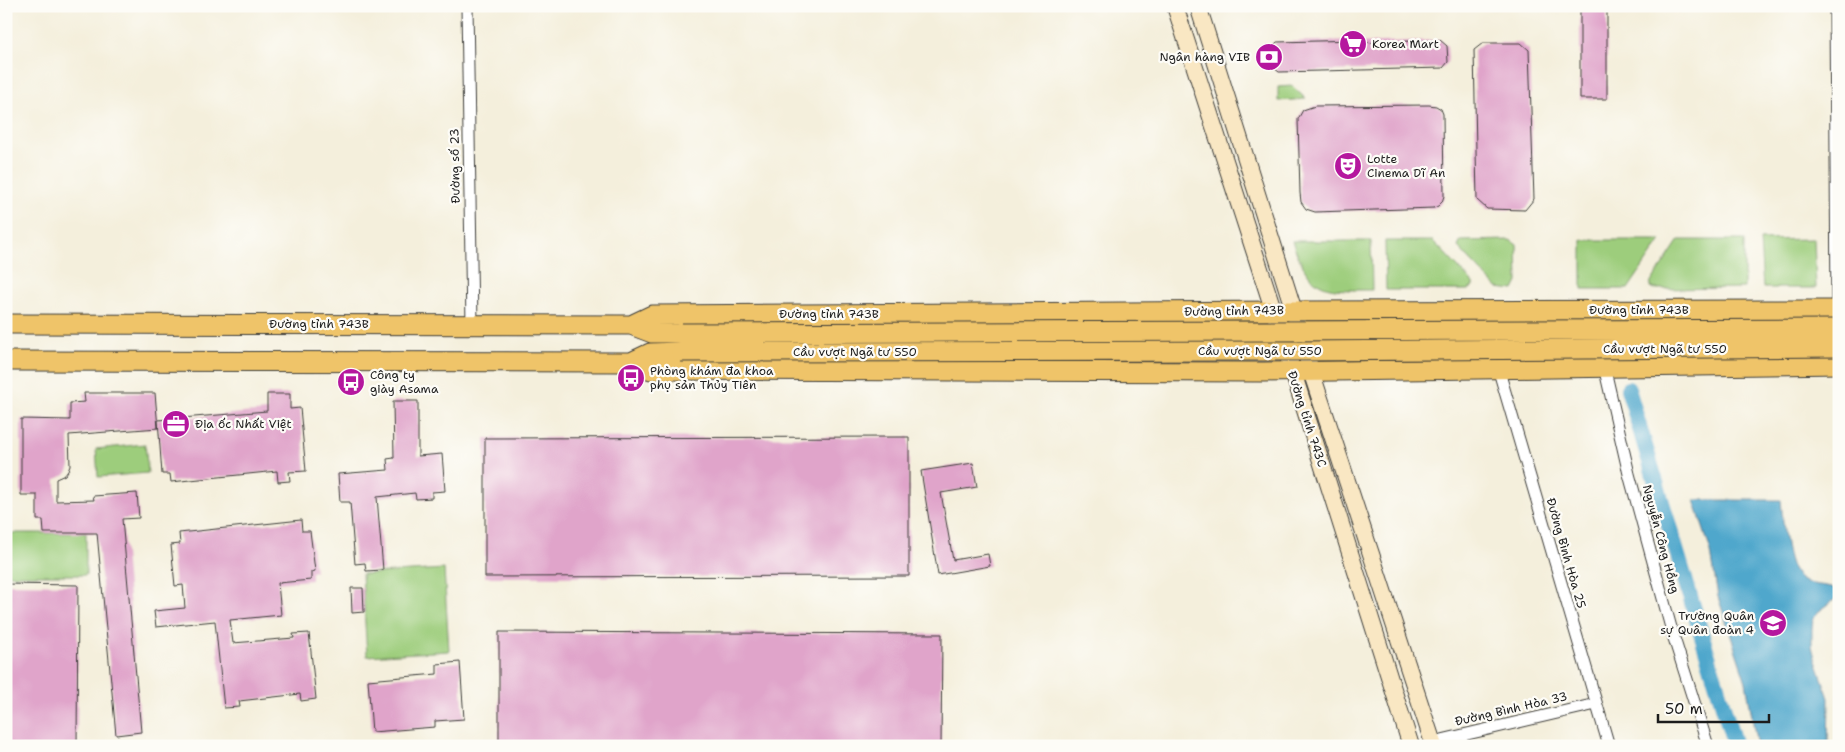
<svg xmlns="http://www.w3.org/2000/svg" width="1845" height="752" font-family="'Shantell Sans',sans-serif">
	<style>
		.green { fill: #9dcd7c; stroke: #5c744c }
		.water { fill: #4fa7cc; stroke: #366274 }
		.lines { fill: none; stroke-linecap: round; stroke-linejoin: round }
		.canal { stroke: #4fa7cc; stroke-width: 16 }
		.building { fill: #e0a4ca }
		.street-casing { stroke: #3c3c39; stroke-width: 13 }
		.secondary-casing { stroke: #3c3c39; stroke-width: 18 }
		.primary-casing { stroke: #3c3c39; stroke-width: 21 }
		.street { stroke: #fff; stroke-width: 11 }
		.secondary { stroke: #f9e7c3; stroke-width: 16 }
		.primary { stroke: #efc469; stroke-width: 19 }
		.primary-bridge-casing { stroke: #3c3c39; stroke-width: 21; stroke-linecap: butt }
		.primary-bridge { stroke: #efc469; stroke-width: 19 }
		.labels { text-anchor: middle; stroke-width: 4.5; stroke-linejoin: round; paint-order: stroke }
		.poi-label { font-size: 12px; fill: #1c1c1c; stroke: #fdfcf7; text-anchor: start }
		.street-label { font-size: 12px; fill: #1c1c1c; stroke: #fdfcf7 }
	</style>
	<rect width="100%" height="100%" fill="#fdfcf7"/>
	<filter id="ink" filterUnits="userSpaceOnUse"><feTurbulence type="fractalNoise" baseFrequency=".02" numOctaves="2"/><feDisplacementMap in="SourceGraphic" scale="10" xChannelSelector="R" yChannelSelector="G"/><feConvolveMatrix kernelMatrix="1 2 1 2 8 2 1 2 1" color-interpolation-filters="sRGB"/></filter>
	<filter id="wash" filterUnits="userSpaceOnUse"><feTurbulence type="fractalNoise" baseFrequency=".0096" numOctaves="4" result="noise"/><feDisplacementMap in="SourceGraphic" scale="20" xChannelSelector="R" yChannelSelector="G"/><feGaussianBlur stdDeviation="1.12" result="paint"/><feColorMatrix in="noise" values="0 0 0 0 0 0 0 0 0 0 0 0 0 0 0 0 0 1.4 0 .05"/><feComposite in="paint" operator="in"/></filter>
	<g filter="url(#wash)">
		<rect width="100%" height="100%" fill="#f4efdc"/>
		<path class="green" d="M1292,86L1306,99L1278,101V87Z
			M1814,239L1816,288H1763L1760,240Z
			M1510,240L1517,245L1518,282L1514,290L1497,288L1458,247L1460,241Z
			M1582,240H1661L1628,289H1582Z
			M1679,240H1744V288L1654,289L1650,287V284Z
			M1292,241H1371L1372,290C1322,290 1311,292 1292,241Z
			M1385,241H1433L1473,283V287L1468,290H1386Z
			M145,444L148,473L98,477L96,449Z
			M6,533H86V575H6Z
			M444,569L449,651L367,656L362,574Z"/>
		<path class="water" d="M1694,500H1781C1783,519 1785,567 1800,579C1809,586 1824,584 1834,588L1837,592L1836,599L1818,612L1813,619L1812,629V646L1815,658L1829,698L1828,746H1757L1746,682L1718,597L1711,552Z"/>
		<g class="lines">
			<path class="canal" d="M1628,389L1735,746"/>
		</g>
		<g id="blocks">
			<path class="building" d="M1580,8H1607V99H1580Z
				M1358,40V43L1440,40L1447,46L1448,62L1443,68L1279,72L1269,64L1270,49L1277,42Z
				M1483,43H1521L1529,50L1534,199L1525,210L1487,209L1477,200L1474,50Z
				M1429,105L1436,106L1441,109L1443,114L1444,196L1442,202L1438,206L1434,208L1315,212L1306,209L1301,202L1300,193L1298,119L1303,110L1315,106Z
				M84,393H155L158,428L69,435L70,466L68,471L65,475L56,479V501L94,500L93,496L137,493L139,518L122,519L141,732L116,735L97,533H44L43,520H37V495H21V419L70,420V403L85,402Z
				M267,394H290V409L300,408L306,471L289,472L290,481L278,482L277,471L171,482L170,474H162L158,420L267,411Z
				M393,401H418V456L442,454L445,491L432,492V498L416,499L415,493L377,497L383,570L366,571L365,563L355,564L350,502H340L338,474L388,470L387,459L394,458Z
				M909,437V576L485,577V438Z
				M973,463L977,487L941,493L953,560L988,554L990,566L938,575L921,471Z
				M301,520L302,531H310L315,571L311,572V580L278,583L281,615L230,620L233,643L294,638L293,634L309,633L316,699L301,701L300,694L239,701L240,707L224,708L215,621L156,627L154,611L185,608L183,585L175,586L171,545L180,544L179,533Z
				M6,584L78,585L77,746H6Z
				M351,588H363L364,612L352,613Z
				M499,632L942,634L941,746H499Z
				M460,662L464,719L435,721V727L372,732L368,680L437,674V664Z"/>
		</g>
	</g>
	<g filter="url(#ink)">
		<use href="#blocks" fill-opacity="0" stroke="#3c3c39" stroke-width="1"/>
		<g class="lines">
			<g class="street-casing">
				<path id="street" d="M467,6L472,325
					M1835,6L1837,310
					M1604,366L1629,474L1673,635L1708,746
					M1498,368L1609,746
					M1433,742L1596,704"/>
			</g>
			<g class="secondary-casing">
				<path id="secondary" d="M1175,6L1274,312L1411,746
					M1198,6L1294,311L1311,371L1434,746"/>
			</g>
			<g class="primary-casing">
				<path id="primary" d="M6,324L631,325L652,333H682
					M631,325L652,315L1294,311L1839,310
					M6,361L631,362L651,370L1263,372L1839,364
					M631,362L650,353L681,352"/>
			</g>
			<use href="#street" class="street"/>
			<use href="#secondary" class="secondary"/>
			<use href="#primary" class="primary"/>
			<g class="primary-bridge-casing">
				<path id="primary-bridge" d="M682,333L1839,329
					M681,352L1301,351L1839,347"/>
			</g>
			<use href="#primary-bridge" class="primary-bridge"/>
		</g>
	</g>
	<defs>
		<g id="supermarket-disc" transform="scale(1.4375)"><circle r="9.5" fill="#b5179e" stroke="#fdfcf7"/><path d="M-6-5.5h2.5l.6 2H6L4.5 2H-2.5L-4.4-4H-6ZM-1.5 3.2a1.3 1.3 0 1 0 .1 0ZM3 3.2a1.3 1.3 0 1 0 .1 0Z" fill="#fff"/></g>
		<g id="bank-disc" transform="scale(1.4375)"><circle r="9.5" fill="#b5179e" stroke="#fdfcf7"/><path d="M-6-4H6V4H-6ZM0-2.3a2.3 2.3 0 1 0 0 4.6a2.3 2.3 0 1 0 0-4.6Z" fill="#fff"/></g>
		<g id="theatre-disc" transform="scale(1.4375)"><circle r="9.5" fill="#b5179e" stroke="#fdfcf7"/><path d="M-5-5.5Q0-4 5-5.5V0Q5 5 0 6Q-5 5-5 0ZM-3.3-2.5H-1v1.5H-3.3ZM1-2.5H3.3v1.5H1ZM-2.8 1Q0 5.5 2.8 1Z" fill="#fff"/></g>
		<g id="bus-disc" transform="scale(1.4375)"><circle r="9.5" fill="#b5179e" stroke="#fdfcf7"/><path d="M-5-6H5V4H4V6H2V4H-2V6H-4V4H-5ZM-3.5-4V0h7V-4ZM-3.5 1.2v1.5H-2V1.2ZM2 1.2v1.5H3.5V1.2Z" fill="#fff"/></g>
		<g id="office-disc" transform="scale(1.4375)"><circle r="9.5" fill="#b5179e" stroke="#fdfcf7"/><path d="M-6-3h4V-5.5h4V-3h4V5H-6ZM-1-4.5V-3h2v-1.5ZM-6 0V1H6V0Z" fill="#fff"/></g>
		<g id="school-disc" transform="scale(1.4375)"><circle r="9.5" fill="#b5179e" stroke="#fdfcf7"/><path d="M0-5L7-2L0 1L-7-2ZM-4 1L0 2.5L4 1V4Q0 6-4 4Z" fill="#fff"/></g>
	</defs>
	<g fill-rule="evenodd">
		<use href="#supermarket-disc" x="1353" y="44"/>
		<use href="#bank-disc" x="1269" y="57"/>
		<use href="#theatre-disc" x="1348" y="166"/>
		<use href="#bus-disc" x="631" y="378"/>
		<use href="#bus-disc" x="351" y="382"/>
		<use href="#office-disc" x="176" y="424"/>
		<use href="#school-disc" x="1773" y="623"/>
	</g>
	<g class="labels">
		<g class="poi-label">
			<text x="1372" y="48">Korea Mart</text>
			<text x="1250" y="61" text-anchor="end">Ngân hàng VIB</text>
			<text x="1367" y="163">Lotte<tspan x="1367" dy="14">Cinema Dĩ An</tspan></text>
			<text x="650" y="375">Phòng khám đa khoa<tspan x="650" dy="14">phụ sản Thủy Tiên</tspan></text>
			<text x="370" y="379">Công ty<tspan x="370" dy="14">giày Asama</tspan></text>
			<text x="195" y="428">Địa ốc Nhất Việt</text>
			<text x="1754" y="620" text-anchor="end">Trường Quân<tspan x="1754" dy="14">sự Quân đoàn 4</tspan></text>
		</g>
		<g class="street-label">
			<text transform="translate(455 166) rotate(-91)" y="4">Đường số 23</text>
			<text x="1639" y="314">Đường tỉnh 743B</text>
			<text transform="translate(1234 311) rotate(-1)" y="4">Đường tỉnh 743B</text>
			<text x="829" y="318">Đường tỉnh 743B</text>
			<text x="319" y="328">Đường tỉnh 743B</text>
			<text x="1665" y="353">Cầu vượt Ngã tư 550</text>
			<text x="1260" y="355">Cầu vượt Ngã tư 550</text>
			<text x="855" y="356">Cầu vượt Ngã tư 550</text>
			<text transform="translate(1307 419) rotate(72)" y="4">Đường tỉnh 743C</text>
			<text transform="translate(1661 539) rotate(75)" y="4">Nguyễn Công Hồng</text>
			<text transform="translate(1566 553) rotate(74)" y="4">Đường Bình Hòa 25</text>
			<text transform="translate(1511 709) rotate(-13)" y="4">Đường Bình Hòa 33</text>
		</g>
	</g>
	<rect width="1845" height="752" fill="none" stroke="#fdfcf7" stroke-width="25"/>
	<path d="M1658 714v8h111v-8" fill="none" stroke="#1c1c1c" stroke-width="2.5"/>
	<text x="1665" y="714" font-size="15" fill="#1c1c1c" stroke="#fdfcf7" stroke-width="4" paint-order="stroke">50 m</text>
</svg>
